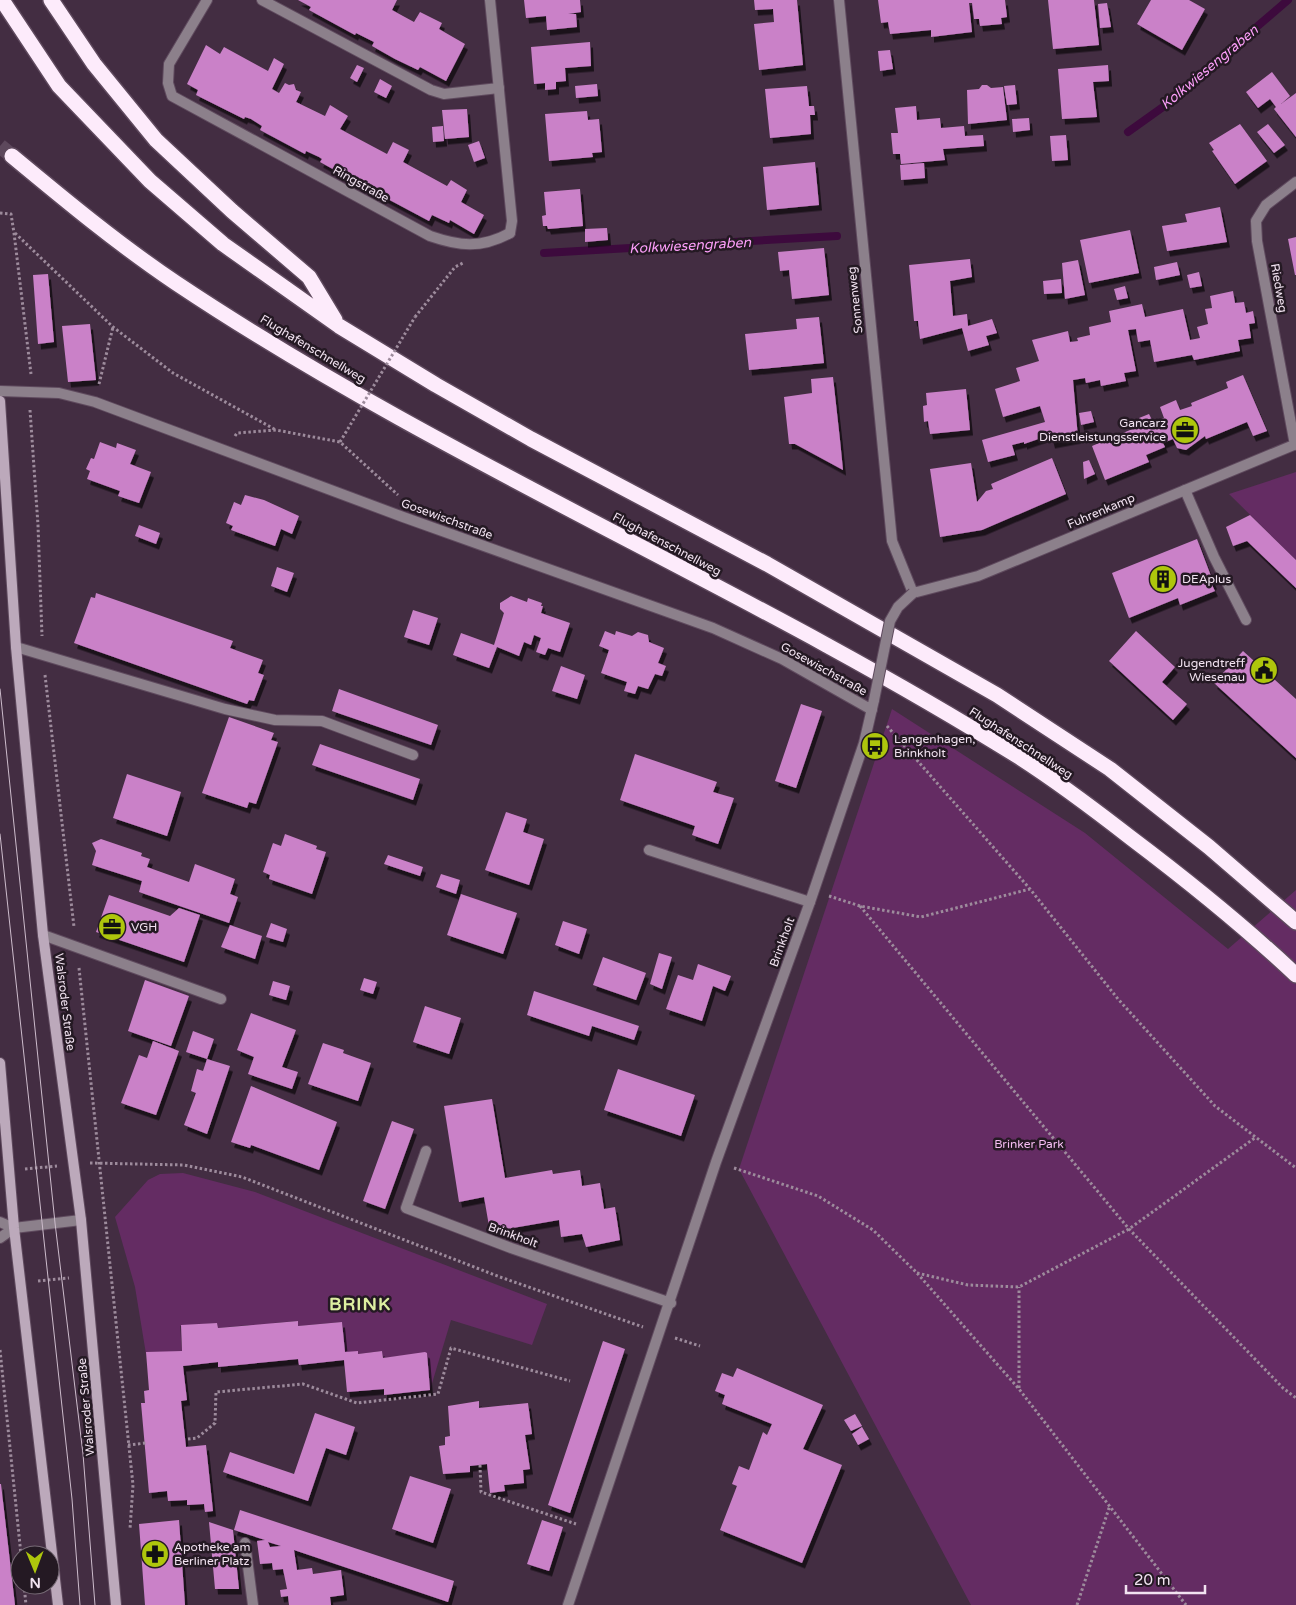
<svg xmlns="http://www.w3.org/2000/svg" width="1296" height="1605" font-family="'Varela Round',sans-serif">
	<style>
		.green { fill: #642c63 }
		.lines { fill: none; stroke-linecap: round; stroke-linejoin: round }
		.stream { stroke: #3d0a3d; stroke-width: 8 }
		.building { fill: #ca81c8; fill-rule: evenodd; filter: url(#shadow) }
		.highway-tunnel { stroke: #5d485c; stroke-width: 15; stroke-dasharray: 15 8; stroke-linecap: butt }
		.lane-casing { stroke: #5f4a5e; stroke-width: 12 }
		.street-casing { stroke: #5f4a5e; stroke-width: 12 }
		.secondary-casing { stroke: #5f4a5e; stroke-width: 12 }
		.highway-casing { stroke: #5f4a5e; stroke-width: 18 }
		.path { stroke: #9d8b9c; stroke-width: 3; stroke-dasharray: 2.5 2.5; stroke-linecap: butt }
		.lane { stroke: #8c808b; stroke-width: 10 }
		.street { stroke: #8c808b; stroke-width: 10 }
		.secondary { stroke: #bca9bb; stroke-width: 10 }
		.highway { stroke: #fdebfb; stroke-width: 15 }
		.tram { stroke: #cdbccc; stroke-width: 1 }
		.street-bridge-casing { stroke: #5f4a5e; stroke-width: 12; stroke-linecap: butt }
		.path-bridge { stroke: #9d8b9c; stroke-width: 3; stroke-dasharray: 2.5 2.5; stroke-linecap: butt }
		.street-bridge { stroke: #8c808b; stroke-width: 10 }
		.labels { text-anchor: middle; stroke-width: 5; stroke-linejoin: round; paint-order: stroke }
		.street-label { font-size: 12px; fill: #f2e3f1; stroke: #241923 }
		.poi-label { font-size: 12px; fill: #f2e3f1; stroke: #241923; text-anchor: start }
		.park-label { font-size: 12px; fill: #f5bdf2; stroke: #241923 }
		.water-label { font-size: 14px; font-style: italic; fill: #fc9ef9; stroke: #241923 }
		.district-label { font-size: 18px; font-weight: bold; letter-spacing: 1px; fill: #ddeea1; stroke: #241923 }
	</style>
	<defs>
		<filter id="shadow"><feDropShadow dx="3" dy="5.5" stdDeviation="0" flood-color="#0009"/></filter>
	</defs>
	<rect width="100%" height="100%" fill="#432d42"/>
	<path class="green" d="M1296,472V560L1229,494Z
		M892,709L1085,833L1228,949L1296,890V1605H971L739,1169Z
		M183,1173L255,1192L547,1304L532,1345L451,1320L430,1390L427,1353L383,1358L382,1351L358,1354L346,1360L342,1322L298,1326L297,1321L274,1323L263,1329L260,1324V1329L248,1325L218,1328L217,1323L180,1326L182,1351L146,1354L135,1287L115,1217L148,1180L160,1174Z"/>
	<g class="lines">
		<path class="stream" d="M1128,132L1163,107L1288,0
			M544,253L837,236"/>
	</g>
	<path class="building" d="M298,0H397L392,10L414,22L420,12L442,23L439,29L465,44L446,81L420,67L418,70L395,59L372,46L374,42L356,33L355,35L309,10L311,7Z
		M524,0H580L581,12L568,14H576L577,27L547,30L546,16L526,18Z
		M754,0H797L803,65L759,70L754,24L774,22L773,9L755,10Z
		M878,0H1005L1007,17L1001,18L1002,24L980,26L979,19H974L972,3H969L972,32L931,37V30L890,34L888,22L881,23Z
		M1048,0H1094L1099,45L1053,49Z
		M1151,0H1189L1205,9L1182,50L1137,24Z
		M1107,3L1111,27L1100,28L1098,4Z
		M590,42L591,66L565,68L566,81L556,82V89L545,90V83L534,84L531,47Z
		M206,45L220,54L224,47L268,71L274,58L284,64L272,89L279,93L285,83L289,85L294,84L296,90L301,92L296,102L325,116L330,105L348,116L340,129L387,154L393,142L409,150L403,162L447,186L451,180L467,190L461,202L484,215L474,234L450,220L449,223L432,215L429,221L384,197L386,193L373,186L369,184L367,188L320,162L322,159L319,157L306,151L305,154L260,130L262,126L251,119L245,117L244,119L196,95L198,90L187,84Z
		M890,50L893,69L880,71L878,51Z
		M357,65L364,68L357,82L350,78Z
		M1108,65L1109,81L1093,82L1097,117L1062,119L1058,69Z
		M1272,72L1290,96L1281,104L1296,93V137L1274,109L1276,107L1270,99L1258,108L1246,92Z
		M380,79L392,86L386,98L374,92Z
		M597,84L598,96L576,98L575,86Z
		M982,85H987L991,88L1003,87L1007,120L968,124L967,90L979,89Z
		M1015,85L1017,104L1007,105L1004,86Z
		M807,86L809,106H814L815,115H810L811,134L770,138L765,89Z
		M916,106L917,120L940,118L941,128L964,126L965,136L983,135L984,146L943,149L945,160L901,164L900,154H893L891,133H898L895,108Z
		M467,109L469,137L445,139L442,110Z
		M587,111L588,120L599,119L602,152L592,153L593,157L549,161L545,114Z
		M1029,118L1030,130L1013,132L1012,119Z
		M1240,124L1267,161L1235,184L1212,151L1214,150L1209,143Z
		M1268,124L1285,145L1274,153L1257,132Z
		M443,126L444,141L433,142L432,127Z
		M1066,135L1068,160L1052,161L1050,136Z
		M479,141L485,158L474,162L468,145Z
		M815,162L819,205L767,210L763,167Z
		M924,163L925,178L901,180L900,165Z
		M580,189L583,226L548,229L547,226H543L542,216L546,215L544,192Z
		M1220,207L1227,242L1167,251L1162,226L1187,222L1185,214Z
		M607,228L608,240L585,242V229Z
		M1130,230L1139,273L1089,283L1080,240Z
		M1296,237V275H1295L1288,239Z
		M824,248L829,295L792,299L789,270L780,271L778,252Z
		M970,259L972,277L950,281L953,316L967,314L968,326L992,319L997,333L986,336L989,345L968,351L962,328L920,339L918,321H914L909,265Z
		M1078,260L1085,295L1065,299L1062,263Z
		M1177,262L1180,275L1156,280L1154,267Z
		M1199,272L1202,286L1190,288L1187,275Z
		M48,274L54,342L38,344L33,275Z
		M1061,279L1062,293L1044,294L1043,281Z
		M1125,286L1128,298L1117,300L1114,289Z
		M1233,291L1235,303L1244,302L1246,313L1253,311L1255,323L1249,324L1251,338L1238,340L1240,351L1194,360L1192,355L1154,362L1150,340L1138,342L1136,329L1128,330L1136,371L1124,373L1126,381L1101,386L1100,380L1086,383L1085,378L1073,380L1078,438L1052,443L1050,435L1024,444V442L1012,445L1015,455L988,462L982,440L1045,422L1040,406L1003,417L995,389L1020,381L1016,368L1039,361L1032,340L1068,331L1070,342L1078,341L1077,338L1090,335L1089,327L1111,322L1109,311L1142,304L1145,317L1183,309L1190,340L1200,338L1197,327L1208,324L1205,309L1212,308L1210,296Z
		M819,317L824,363L749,370L745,334L797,329L796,319Z
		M90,324L96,380L68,382L62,326Z
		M1243,375L1267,431L1253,436L1247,422L1206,439L1205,436L1186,450L1177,448L1173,439L1163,443L1165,447L1146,455L1149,462L1105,480L1092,446L1142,425L1139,418L1149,414L1153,422L1164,418L1160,407L1176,400L1180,410L1192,406L1191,403L1228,388L1226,382Z
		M833,377L840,440L843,470L795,444H789L784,397L812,393L811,379Z
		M966,389L970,430L930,434L928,421L924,422L923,406L927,405L926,393Z
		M1091,411L1094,422L1081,425L1079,413Z
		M100,442L116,448L117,443L136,450L130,464L151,472L139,503L118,496L120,491L87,479L90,471L86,469L91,458L94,459Z
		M1052,458L1066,494L982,530L940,537L930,469L971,463L977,502L986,491L993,489L991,484Z
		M1089,460L1095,474L1084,479L1083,462Z
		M245,495L264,500L299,516L292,534L281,529L275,546L231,530L233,526L226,523L234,502L241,505Z
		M1250,515L1296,560V588L1247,541L1233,546L1226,527Z
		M139,525L160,533L156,544L135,536Z
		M1197,539L1214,584L1212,585L1215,591L1180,605L1178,598L1129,618L1112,573Z
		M277,567L294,573L287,592L271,586Z
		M96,593L233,641L230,648L263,660L258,673L264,675L254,701L249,700L247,704L74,643L91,597L95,598Z
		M511,596L527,602L528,598L542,603L541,606H543L541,613L570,623L560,652L548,648L545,655L536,652L541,638L534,635L531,645L524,642L519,656L497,647L489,668L453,655L461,633L494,645L504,613L500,609V603Z
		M413,610L438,618L429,645L404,637Z
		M605,631L615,635L616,631L632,636L638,632L648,635L649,642L664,648L658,663L666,666L662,676L655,674L648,689L638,686L635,694L624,691L627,682L601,673L609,650L599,646Z
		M1136,631L1175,667L1162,682L1187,704L1173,720L1109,661Z
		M1243,651L1296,699V758L1214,683Z
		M561,666L585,675L577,699L552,691Z
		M339,689L438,725L431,745L332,711Z
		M801,704L822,711L796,788L775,781Z
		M229,717L274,733L271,740L278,742L256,804L249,802L247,808L202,793Z
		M320,744L420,779L413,800L312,765Z
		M635,754L717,782L713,792L734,798L718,844L692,835L695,826L620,800Z
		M127,774L181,792L167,836L113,818Z
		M506,812L527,819L523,832L544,839L529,885L485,870Z
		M285,834L317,846L316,849L326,852L312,894L269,879L270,875L263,872L273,843L281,846Z
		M101,839L142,853L141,856L150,859L147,867L189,882L195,864L235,879L230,894L238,897L229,923L139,892L142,881L92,865L96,851L92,843Z
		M388,855L423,867L420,876L384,864Z
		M441,874L460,880L456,894L436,887Z
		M461,894L517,913L503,954L447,935Z
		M109,895L170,916L179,908L200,915L184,962L96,932Z
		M563,921L587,929L579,954L555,945Z
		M271,923L287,929L283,942L266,937Z
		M230,925L262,936L255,959L221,947Z
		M659,953L672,957L662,989L650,984Z
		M603,957L646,973L636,1000L593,985Z
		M698,964L731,976L725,991L713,986L702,1021L666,1009L678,975L693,980Z
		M364,978L377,982L373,994L360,990Z
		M145,980L189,996L171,1046L128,1031Z
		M273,981L290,986L286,1000L269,995Z
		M534,991L639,1026L634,1040L592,1026L589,1036L527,1015Z
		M425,1006L461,1018L449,1054L413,1042Z
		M251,1013L296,1030L282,1067L298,1072L292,1089L248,1074L254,1057L237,1050Z
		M193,1031L214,1039L207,1059L230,1066L207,1134L184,1125L196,1093L191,1091L197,1069L203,1071L207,1059L186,1052Z
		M153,1041L179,1051L156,1115L121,1103L139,1055L147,1058Z
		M323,1043L344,1050L343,1053L371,1063L358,1101L308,1084Z
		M618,1069L695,1095L681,1136L604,1110Z
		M251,1086L337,1122L319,1170L251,1145L250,1148L231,1142Z
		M492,1099L505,1178L552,1170L553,1174L580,1170L582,1186L600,1183L604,1209L615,1207L620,1240L586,1247L582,1234L561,1237L559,1220L490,1232L484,1197L459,1202L444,1106Z
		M392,1121L414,1129L385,1209L363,1201Z
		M298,1321V1326L342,1322L345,1352L358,1351V1354L382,1351L383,1358L425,1352L427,1353L430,1390L384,1395V1389L347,1392L344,1360L299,1365L298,1359L218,1367V1362L183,1366L187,1400L181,1401L186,1447L206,1445L213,1511L205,1512L204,1504L187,1505V1500L168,1501L167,1491L149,1493L141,1403H145L144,1391L149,1390L146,1352L182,1351L181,1325L217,1323L218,1328Z
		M603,1341L625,1349L570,1513L548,1505Z
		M737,1368L823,1405L803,1449L842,1465L802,1563L720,1530L737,1486L732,1484L739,1466L749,1470L763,1432L767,1435L772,1424L722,1404L725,1395L715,1391L722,1373L733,1377Z
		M479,1401V1408L528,1403L532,1434L525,1435L530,1469L523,1470L524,1483L504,1485L505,1491L490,1493L487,1464L470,1466V1472L443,1474L439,1446L445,1445V1437L450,1436L448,1406Z
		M315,1413L355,1427L346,1455L326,1448L308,1501L223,1472L230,1452L294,1474Z
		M855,1414L862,1426L851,1431L844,1420Z
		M862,1427L869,1439L858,1445L852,1434Z
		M410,1476L451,1489L433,1543L392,1529Z
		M0,1484H1L15,1605H0Z
		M240,1510L454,1581L448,1602L294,1550L297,1570L312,1568L313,1574L341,1570L344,1595L330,1597L331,1605H289L288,1596L281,1597L280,1590L287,1589L283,1569L273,1570L272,1563L260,1564L257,1541L265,1540L234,1530ZM268,1542L281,1546L270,1547Z
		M179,1520L185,1605H145L139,1524Z
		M542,1520L563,1527L549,1571L527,1564Z
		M209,1522L233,1530L239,1589H215Z"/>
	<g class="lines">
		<path class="highway-tunnel" d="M0,146L12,156"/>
		<g class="lane-casing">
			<path id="lane" d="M207,0L169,64L168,83L172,96L430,236C459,246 481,249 510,233
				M262,0L431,90L444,94L499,88
				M1185,490L1214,557L1246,620
				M16,647L225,709L275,720L322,721L413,755
				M649,850L810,902
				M43,935L221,999
				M426,1151L406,1208L511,1248L671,1303
				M245,1543L253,1605"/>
		</g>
		<g class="street-casing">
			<path id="street" d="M490,0L512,221L510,233
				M839,0L892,541L913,593L978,576L1296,444
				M0,391L59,393L95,402L403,517L713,628L782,659L872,710
				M1295,445L1257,241L1256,221L1266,205L1296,182
				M0,1222L14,1228
				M0,1238L14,1228L81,1220
				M568,1605L716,1162L810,902L864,743L874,700"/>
		</g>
		<g class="secondary-casing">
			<path id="secondary" d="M0,401L16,647L43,935L81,1220L116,1605
				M0,1063L14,1228L58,1605"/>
		</g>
		<g class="highway-casing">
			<path id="highway" d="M2,0L59,86L150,181L223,244L339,326L436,385L531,439L767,564L997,695L1110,769L1209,847L1296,922
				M51,0L94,64L156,140L232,211L309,277L335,320
				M12,156C65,200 118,244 176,283C444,462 746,586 1019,757C1058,782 1095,810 1131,838C1188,881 1244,926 1296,975"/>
		</g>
		<path class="path" d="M0,213L11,214L14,233L31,374
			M15,233L113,327L173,373L276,430
			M415,317L455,267L463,263
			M99,384L113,327
			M30,410L38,525L42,636
			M235,436L237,433L276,430L340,442L398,495
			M45,675L74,927
			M887,726L1030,889L1118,999L1215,1106L1296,1168
			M829,896L860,906L921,917L1030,889
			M860,906L1129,1229L1283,1388L1296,1398
			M79,968L133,1485L130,1529
			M90,1163L184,1165L242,1177L500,1277L643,1327
			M734,1168L818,1196L873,1230L917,1273L1019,1389L1186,1605
			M25,1169L57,1166
			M917,1273L968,1285L1019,1287L1129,1229L1256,1137
			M38,1281L69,1278
			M675,1338L700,1346
			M0,1350L21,1555
			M1019,1388V1287
			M188,1439L197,1438L215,1423L216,1392L303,1384L357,1403L438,1394L451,1348L570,1381
			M128,1445L146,1443
			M480,1465L481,1492L576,1524
			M24,1585L26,1605
			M1077,1605L1110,1505"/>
		<use href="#lane" class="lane"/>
		<use href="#street" class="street"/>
		<use href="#secondary" class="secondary"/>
		<use href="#highway" class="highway"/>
		<path class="tram" d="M0,689L55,1223L83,1454L95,1605
			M0,834L72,1499L80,1605"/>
		<g class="street-bridge-casing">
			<path id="street-bridge" d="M874,700L890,621L898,607L913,593"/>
		</g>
		<path class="path-bridge" d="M340,442L415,317"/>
		<use href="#street-bridge" class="street-bridge"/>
	</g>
	<defs>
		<g id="office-disc" transform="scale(1.4375)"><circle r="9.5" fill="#aec60c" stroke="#241923"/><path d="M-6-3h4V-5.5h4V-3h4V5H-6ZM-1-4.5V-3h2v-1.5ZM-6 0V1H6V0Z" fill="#111"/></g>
		<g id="building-disc" transform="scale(1.4375)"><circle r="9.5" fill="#aec60c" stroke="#241923"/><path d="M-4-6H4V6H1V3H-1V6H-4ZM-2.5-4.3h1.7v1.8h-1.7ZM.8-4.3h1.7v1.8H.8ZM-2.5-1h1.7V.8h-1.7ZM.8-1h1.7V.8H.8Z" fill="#111"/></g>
		<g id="civic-disc" transform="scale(1.4375)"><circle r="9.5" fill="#aec60c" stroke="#241923"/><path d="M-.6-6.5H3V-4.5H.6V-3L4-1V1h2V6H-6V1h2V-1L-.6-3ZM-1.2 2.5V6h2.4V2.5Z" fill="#111"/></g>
		<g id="bus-disc" transform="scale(1.4375)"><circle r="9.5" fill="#aec60c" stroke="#241923"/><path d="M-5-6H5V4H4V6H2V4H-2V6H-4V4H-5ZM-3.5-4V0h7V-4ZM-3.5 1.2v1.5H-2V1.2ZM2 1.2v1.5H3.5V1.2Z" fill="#111"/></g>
		<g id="pharmacy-disc" transform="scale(1.4375)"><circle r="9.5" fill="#aec60c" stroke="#241923"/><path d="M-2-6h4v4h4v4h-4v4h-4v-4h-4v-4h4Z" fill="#111"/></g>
	</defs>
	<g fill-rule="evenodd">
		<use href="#office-disc" x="1185" y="430"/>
		<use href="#building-disc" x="1163" y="579"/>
		<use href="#civic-disc" x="1264" y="670"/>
		<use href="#bus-disc" x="875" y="746"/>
		<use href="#office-disc" x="112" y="927"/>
		<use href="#pharmacy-disc" x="155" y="1554"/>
	</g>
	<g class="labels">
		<g class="street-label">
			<text transform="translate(361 184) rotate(29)" y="4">Ringstraße</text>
			<text transform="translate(1279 288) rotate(80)" y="4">Riedweg</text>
			<text transform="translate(855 300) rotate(-96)" y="4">Sonnenweg</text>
			<text transform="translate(313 349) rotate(31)" y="4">Flughafenschnellweg</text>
			<text transform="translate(1101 511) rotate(-23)" y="4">Fuhrenkamp</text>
			<text transform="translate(447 519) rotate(20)" y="4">Gosewischstraße</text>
			<text transform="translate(667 544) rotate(28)" y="4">Flughafenschnellweg</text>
			<text transform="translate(824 669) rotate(29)" y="4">Gosewischstraße</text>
			<text transform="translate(1021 743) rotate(33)" y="4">Flughafenschnellweg</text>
			<text transform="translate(782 942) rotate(-70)" y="4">Brinkholt</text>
			<text transform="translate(65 1002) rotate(83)" y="4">Walsroder Straße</text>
			<text transform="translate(513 1235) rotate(20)" y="4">Brinkholt</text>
			<text transform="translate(86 1407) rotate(-95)" y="4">Walsroder Straße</text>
		</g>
		<g class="poi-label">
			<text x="1166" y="427" text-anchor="end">Gancarz<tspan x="1166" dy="14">Dienstleistungsservice</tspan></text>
			<text x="1182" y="583">DEAplus</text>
			<text x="1245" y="667" text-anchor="end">Jugendtreff<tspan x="1245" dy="14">Wiesenau</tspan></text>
			<text x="894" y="743">Langenhagen,<tspan x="894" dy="14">Brinkholt</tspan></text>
			<text x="131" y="931">VGH</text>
			<text x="174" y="1551">Apotheke am<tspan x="174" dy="14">Berliner Platz</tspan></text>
		</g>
		<g class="park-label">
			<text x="1029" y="1148">Brinker Park</text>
		</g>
		<g class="water-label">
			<text transform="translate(1209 67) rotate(-40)" y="5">Kolkwiesengraben</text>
			<text transform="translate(690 245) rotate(-3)" y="5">Kolkwiesengraben</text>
		</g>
		<g class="district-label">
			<text x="360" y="1310">BRINK</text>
		</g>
	</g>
	<g transform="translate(35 1570) rotate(179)"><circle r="24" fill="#241923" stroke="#766a75"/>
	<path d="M0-4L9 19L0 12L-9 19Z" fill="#aec60c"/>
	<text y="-8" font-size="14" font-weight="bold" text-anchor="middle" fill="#f2e3f1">N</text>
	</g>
	<path d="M1126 1585v8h79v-8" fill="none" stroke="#f2e3f1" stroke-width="2.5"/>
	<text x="1134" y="1585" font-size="15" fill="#f2e3f1" stroke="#241923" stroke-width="4" paint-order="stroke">20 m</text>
</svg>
